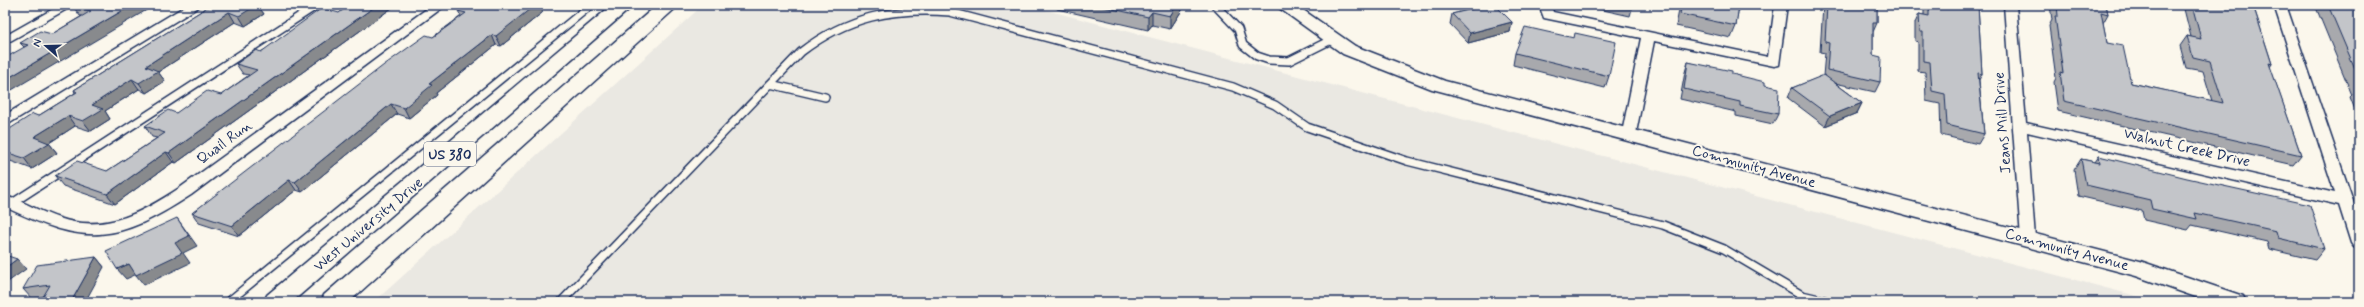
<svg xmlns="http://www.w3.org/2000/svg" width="2364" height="307" font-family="Mynerve,sans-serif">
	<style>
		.built { fill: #eae8e2 }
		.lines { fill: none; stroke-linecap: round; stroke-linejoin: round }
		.lane-casing { stroke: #1b2f5e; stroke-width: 10 }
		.street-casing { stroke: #1b2f5e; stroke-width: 3 }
		.secondary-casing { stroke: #1b2f5e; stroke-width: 3 }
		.highway-casing { stroke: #1b2f5e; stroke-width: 3 }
		.lane { stroke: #fbf7ec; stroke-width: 7 }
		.street { fill: #fbf7ec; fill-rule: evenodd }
		.secondary { fill: #fbf7ec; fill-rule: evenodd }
		.highway { fill: #fbf7ec; fill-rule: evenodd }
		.wall { fill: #a8a9ad; stroke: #1b2f5e }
		.shaded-wall { fill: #888a8d; stroke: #1b2f5e }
		.building { fill: #c3c5c9; stroke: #1b2f5e }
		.labels { text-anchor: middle; stroke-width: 4; stroke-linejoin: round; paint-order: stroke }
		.shield { fill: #fbf7ec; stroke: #5e6b89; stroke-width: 1 }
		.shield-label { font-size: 14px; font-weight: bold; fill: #1b2f5e }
		.street-label { font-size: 15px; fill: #1b2f5e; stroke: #fbf7ec }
	</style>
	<rect width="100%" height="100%" fill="#fbf7ec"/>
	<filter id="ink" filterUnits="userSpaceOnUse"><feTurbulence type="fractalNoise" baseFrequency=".025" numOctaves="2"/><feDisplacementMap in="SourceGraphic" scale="8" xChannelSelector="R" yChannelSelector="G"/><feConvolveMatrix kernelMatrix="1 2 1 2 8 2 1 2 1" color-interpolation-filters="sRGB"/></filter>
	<g filter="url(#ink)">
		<path class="built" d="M703,5H1027L2159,302H374Z"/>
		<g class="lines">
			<g class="lane-casing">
				<path id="lane" d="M1215,5L1238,29L1243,45L1257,56L1269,60L1289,61L1333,39
					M5,40L67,5
					M770,84L825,97
					M11,204L317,5
					M228,302L591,5
					M561,302L801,52C848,16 892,8 950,12L1233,87L1275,105L1307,127L1407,161L1663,225L1724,249L1802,295L1832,302"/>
			</g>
			<g class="street-casing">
				<path id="street" d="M187,5H202L5,126V115Z
					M432,5H446L191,195C116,244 86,246 5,207V196C23,201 41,212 59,218C105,234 143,212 181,187Z
					M1539,5H1551L1553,12L1768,57L1775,5H1787L1779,65L1774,66L1654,41L1636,133L1629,138L1622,133L1641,38L1544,18Z
					M2004,5H2016L2026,123L2335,193L2274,5H2286L2353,201L2359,221V249L2354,247L2351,243L2339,205L2027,132L2035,238L2033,242H2023L2021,238Z"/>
			</g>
			<g class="secondary-casing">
				<path id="secondary" d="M1275,5H1296L1355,46L1445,81L2140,261L2243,296L2246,302H2210L2136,276L1432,89L1343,54Z"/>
			</g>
			<g class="highway-casing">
				<path id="highway" d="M612,5H634L292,302H264L267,295Z
					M657,5H679L349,302H321L324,295Z"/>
			</g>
			<use href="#lane" class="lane"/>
			<use href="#street" class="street"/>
			<use href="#secondary" class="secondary"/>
			<use href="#highway" class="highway"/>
		</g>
		<path class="wall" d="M155,5L24,47L20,43L52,34L82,16H80L73,6Z
			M211,5H259L258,6L264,14L245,26L235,22L158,72L165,81L146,93L139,89L105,111L110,119L91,131L75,126L49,143L57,153L32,169L5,159V132L38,116L75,93L74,90Z
			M349,5H396L176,163L173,162L115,204L63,186L55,176L107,171L157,138L152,137L145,126L176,113L221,95L249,75L243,74L236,64L339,13Z
			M466,5H540L543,12L501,46L496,45L436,93L437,95L409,118L397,114L302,192L296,190L239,236L199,223L192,213L433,37L461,16L458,11Z
			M1056,5H1184V7L1170,29L1152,25L1148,30L1057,9Z
			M1478,5H1495L1512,22L1510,32L1468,43L1450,24L1452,14L1484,6Z
			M1585,5H1633L1630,16L1585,6Z
			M1680,5H1739L1736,26L1731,38L1676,26Z
			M1823,5H1879L1877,8V23L1873,32V55L1880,82L1875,92L1835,83L1862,103L1857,113L1825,126L1788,98L1792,88L1823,76L1825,53L1820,52Z
			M1924,5H1978L1982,74L1979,80L1984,134L1978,144L1941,135L1940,104L1926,101L1925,72L1918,71V42L1915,41V23L1919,14L1924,15Z
			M2050,5H2106L2108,14L2103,23L2107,43L2131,83L2212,101L2203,71L2186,68L2180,46L2187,36L2191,37L2183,5H2253L2272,64L2270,67L2301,155L2293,165L2058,111L2054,82L2056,78L2049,26L2052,20Z
			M2315,5H2359V120L2350,97L2352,95Z
			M1574,38L1609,76L1605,88L1513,65L1515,53Z
			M1688,62L1732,74L1765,85L1778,114L1773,124L1736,116V112L1680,99L1685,72Z
			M2099,156L2324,249L2315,260L2269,249L2267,242L2192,225L2188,230L2144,220L2142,211L2078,196L2074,170L2081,159L2095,162Z
			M96,257L104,267L42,297L32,299L23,289Z"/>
		<path class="shaded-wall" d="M132,5H155L5,94V80Z
			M249,5H259L258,6L264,14L245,26L239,16Z
			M377,5H396L176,163L169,153Z
			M532,5H540L543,12L501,46L496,36Z
			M1177,5H1184V7L1170,29V16Z
			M229,12L235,22L158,72L165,81L146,93L139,83L146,66Z
			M1152,12V25L1148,30V17Z
			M1512,22L1510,32L1468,43L1470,33Z
			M492,35L496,45L436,93L437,95L409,118L404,108L429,84Z
			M132,79L139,89L105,111L110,119L91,131L83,121L92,105Z
			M1862,103L1857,113L1825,126L1830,116Z
			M391,104L397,114L302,192L295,182Z
			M68,116L75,126L49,143L57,153L32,169L24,158L34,137Z
			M166,152L173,162L115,204L107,194Z
			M289,180L296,190L239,236L232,226Z
			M177,218L197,246L183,253L190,263L144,285L136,275Z
			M96,257L104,267L85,302H71Z
			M17,259L26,269L5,284V268Z
			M129,264L137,274L126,279L117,269Z"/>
		<path class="building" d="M75,5H132L5,80V58L28,45L20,43L40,31L52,34L91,11L73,6Z
			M211,5H257L239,16L229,12L146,66L158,71L139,83L132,79L92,105L103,109L83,121L68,116L34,137L49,143L24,158L5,152V132L33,114L38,116L77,92L74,90Z
			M349,5H377L169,153L166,152L107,194L55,176L77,161L107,171L165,133L145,126L168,110L176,113L207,91L221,95L257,70L236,64L256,50L261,52L322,8L339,13Z
			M466,5H535L496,36L492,35L429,84L432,85L404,108L391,104L295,182L289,180L232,226L192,213L384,65L426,35L433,37L466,13L458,11Z
			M1095,5H1177L1170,16L1152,12L1148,17Z
			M1488,5H1495L1512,22L1470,33L1452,14Z
			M1682,5H1739L1736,26L1680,14Z
			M1827,5H1877V23H1873V55L1881,57L1880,82L1827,70L1829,43L1825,42Z
			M1929,5H1978L1982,74L1978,73L1984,134L1947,125L1945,94L1932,91L1930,62L1923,61V32H1920L1919,14L1929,16Z
			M2057,5H2106L2108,14L2101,12L2107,43L2123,46L2131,83L2223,103L2210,61L2193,57L2187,36L2201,39L2192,5H2253L2272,64L2269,63L2301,155L2064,101L2060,72L2063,73L2055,16H2058Z
			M2328,5H2359V78Z
			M1525,27L1574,38L1575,33L1616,42L1609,76L1515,53Z
			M1688,62L1732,71V74L1765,82V85L1779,88L1778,114L1740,106V102L1684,89Z
			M1824,75L1862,103L1830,116L1792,88Z
			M2099,156L2187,178L2310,205L2324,249L2278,238L2276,231L2195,213L2197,219L2152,209L2150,200L2086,185L2081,159L2100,163Z
			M177,218L189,236L175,243L182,253L136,275L129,264L117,269L106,251Z
			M5,255L17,259L5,268Z
			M96,257L71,302H40L50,285L23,289L37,265Z"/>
	</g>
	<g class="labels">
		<rect class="shield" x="424" y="142" width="52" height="24" rx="3"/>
		<g class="shield-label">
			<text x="450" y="159">US 380</text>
		</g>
		<g class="street-label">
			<text transform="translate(2002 123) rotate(-94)" y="5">Jeans Mill Drive</text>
			<text transform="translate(224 142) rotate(-36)" y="5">Quail Run</text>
			<text transform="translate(2187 147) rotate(13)" y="5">Walnut Creek Drive</text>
			<text transform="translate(1754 166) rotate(15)" y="5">Community Avenue</text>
			<text transform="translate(368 224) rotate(-40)" y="5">West University Drive</text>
			<text transform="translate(2067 249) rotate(15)" y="5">Community Avenue</text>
		</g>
	</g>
	<rect width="2364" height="307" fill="none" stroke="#fbf7ec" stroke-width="20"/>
	<rect x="10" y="10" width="2344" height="287" fill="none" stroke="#1b2f5e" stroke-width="1.5" filter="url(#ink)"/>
	<g transform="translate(46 46) rotate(290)" stroke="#fbf7ec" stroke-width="3" paint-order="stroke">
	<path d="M0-3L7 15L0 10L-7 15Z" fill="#1b2f5e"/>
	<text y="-6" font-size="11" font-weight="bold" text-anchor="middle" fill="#1b2f5e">N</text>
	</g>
</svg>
